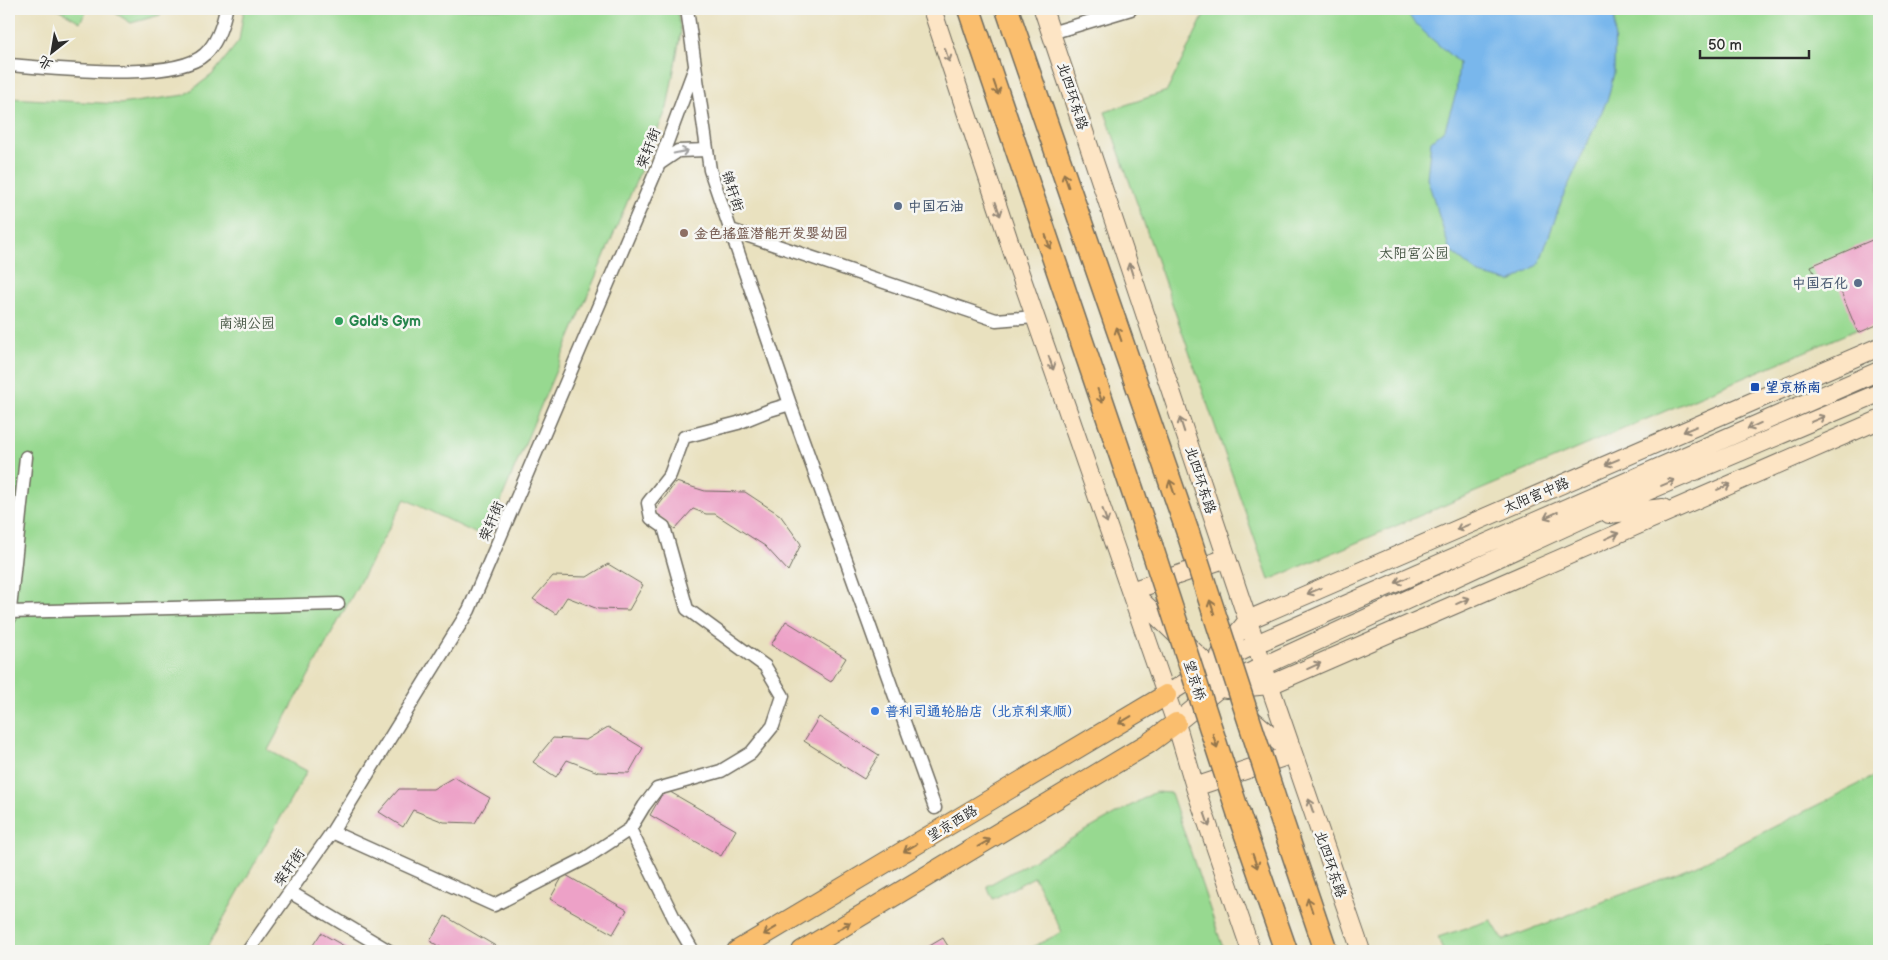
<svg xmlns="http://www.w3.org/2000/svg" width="1888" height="960" font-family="'Balsamiq Sans','LXGW WenKai TC',sans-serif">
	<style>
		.green { fill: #97d990; stroke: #61825e }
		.water { fill: #79b7ec; stroke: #52718c }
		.building { fill: #eda1c7 }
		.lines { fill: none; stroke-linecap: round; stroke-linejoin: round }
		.street-casing { stroke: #6e6b5f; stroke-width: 15 }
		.secondary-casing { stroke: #6e6b5f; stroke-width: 20 }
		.primary-casing { stroke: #6e6b5f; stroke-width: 22 }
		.highway-casing { stroke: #6e6b5f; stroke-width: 25 }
		.street { stroke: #fff; stroke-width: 12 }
		.secondary { stroke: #fde5c5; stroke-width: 18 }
		.primary { stroke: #fabe6e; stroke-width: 20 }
		.highway { stroke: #fabe6e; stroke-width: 22 }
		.highway-bridge-casing { stroke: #6e6b5f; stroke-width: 25; stroke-linecap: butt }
		.highway-bridge { stroke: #fabe6e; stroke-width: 22 }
		.oneway { stroke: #948878 }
		.oneway2 { stroke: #92744c }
		.oneway3 { stroke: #a0a0a0 }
		.service-dot { fill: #5c6f8a; stroke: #f6f6f2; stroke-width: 2 }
		.education-dot { fill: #8d6e63; stroke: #f6f6f2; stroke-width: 2 }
		.leisure-dot { fill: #2e9e5b; stroke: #f6f6f2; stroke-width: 2 }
		.transit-dot { fill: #1a4fb4; stroke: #f6f6f2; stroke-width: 2 }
		.shop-dot { fill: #3f7fe0; stroke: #f6f6f2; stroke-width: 2 }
		.labels { text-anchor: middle; stroke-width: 5; stroke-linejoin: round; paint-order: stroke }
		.street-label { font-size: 14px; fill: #2b2b2b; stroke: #f6f6f2 }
		.service-label { font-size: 14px; font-weight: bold; fill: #4e5e75; stroke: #f6f6f2; text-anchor: start }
		.education-label { font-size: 14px; font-weight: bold; fill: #785e54; stroke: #f6f6f2; text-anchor: start }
		.park-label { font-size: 14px; fill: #465644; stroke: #f6f6f2 }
		.leisure-label { font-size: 14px; font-weight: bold; fill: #27864d; stroke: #f6f6f2; text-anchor: start }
		.transit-label { font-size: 14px; font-weight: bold; fill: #164399; stroke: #f6f6f2; text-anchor: start }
		.shop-label { font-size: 14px; font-weight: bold; fill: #366cbe; stroke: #f6f6f2; text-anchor: start }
	</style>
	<rect width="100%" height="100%" fill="#f6f6f2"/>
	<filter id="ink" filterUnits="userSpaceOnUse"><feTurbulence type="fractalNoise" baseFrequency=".02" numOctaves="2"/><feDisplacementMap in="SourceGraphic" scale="10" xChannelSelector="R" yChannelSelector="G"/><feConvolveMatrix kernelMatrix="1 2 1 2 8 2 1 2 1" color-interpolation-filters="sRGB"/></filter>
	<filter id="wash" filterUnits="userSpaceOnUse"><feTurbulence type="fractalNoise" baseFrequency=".0096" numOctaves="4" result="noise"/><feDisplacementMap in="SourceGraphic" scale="20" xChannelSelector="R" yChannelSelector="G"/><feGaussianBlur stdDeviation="1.12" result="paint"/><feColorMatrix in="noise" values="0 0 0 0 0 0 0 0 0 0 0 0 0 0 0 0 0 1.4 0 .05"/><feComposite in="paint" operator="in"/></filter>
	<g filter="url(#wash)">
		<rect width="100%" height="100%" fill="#e9e1bf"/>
		<path class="green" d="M58,9H88L80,22Z
			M109,9H164L160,15L131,23Z
			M244,9H677L681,32L667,108L485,538L405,499L268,750L307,771L205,951H9V98L120,104L185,95L213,74L239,41Z
			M1207,9H1879V320L1269,580L1105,112L1167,91Z
			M1879,774V951H1443L1438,937L1491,920L1503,940L1696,866Z
			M1155,792L1171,793L1224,951H1025L1062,932L1034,877L993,899L987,886Z"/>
		<path class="water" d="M1402,9H1615L1614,73L1608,98L1563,197L1539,264L1511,282L1479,274L1450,251L1427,178L1431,141L1445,129L1456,93L1459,63L1425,33Z"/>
		<g id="blocks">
			<path class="building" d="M1879,237V324L1858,333L1836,280L1820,287L1811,266Z
				M676,482L705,491L745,492L780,515L801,544L788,571L765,546L715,514H706L693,509L675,529L654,512Z
				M608,564L643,585L629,610L598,609L567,597L556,614L533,599L553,576L587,577Z
				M786,621L846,658L831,682L771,645Z
				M819,717L879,755L864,779L804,741Z
				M608,727L643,748L629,773L598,772L567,760L556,777L533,762L553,738L586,740Z
				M454,777L490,798L475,823L444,822L413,810L403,827L379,812L399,789H433Z
				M665,789L736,830L721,856L650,815Z
				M564,874L627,910L613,934L550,899Z
				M445,916L504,951H447L430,941Z
				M321,933L353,951H309Z
				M943,938L951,951H921Z"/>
		</g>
	</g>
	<g filter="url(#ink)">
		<use href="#blocks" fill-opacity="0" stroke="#6e6b5f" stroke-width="1"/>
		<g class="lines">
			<g class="street-casing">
				<path id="street" d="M687,9L710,170L790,404L935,808
					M1051,33L1131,9
					M9,65C51,68 175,83 205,54C217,43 223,24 226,9
					M659,164L678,151L707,150
					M731,230L996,320L1035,317
					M9,612L338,604
					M9,619L26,457
					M630,829L675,920L693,951
					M332,832L494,905L586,858L630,829L644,806L657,789L721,771L751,753L773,726L783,696L765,666L687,609L664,527L651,518L648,503L670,475L684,437L738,423L770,410L790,404
					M290,892L389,951
					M248,951L332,832L469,610L659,164L695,67"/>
			</g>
			<g class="secondary-casing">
				<path id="secondary" d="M932,9L1014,256L1176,723L1195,787L1251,951
					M1043,9L1263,666L1361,951
					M1609,514L1663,508
					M1220,655L1248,620L1879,347
					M1214,677L1210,667L1131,591L1227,558
					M1226,689L1270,685L1879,420
					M1166,695L1210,667L1256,644L1879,371
					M1246,714L1293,754
					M1176,723L1218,689L1263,666L1591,515L1879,393
					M1195,787L1293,754"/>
			</g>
			<g class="primary-casing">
				<path id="primary" d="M737,951L1166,695
					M802,951L1149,743L1176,723"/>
			</g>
			<g class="highway-casing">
				<path id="highway" d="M969,9L1151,545
					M1007,9L1188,533
					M1276,803L1326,951
					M1239,815L1286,951"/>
			</g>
			<use href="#street" class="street"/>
			<use href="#secondary" class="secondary"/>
			<use href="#primary" class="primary"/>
			<use href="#highway" class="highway"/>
			<g class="highway-bridge-casing">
				<path id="highway-bridge" d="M1188,533L1276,803
					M1151,545L1239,815"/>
			</g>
			<use href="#highway-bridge" class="highway-bridge"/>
		</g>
		<defs><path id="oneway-shaft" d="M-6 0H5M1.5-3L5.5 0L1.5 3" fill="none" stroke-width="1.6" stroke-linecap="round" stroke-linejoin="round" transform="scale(1.25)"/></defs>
		<g class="oneway">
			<use href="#oneway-shaft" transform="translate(947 55) rotate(72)"/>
			<use href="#oneway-shaft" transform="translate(998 209) rotate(71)"/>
			<use href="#oneway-shaft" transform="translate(1131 270) rotate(-108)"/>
			<use href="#oneway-shaft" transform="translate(1051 363) rotate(71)"/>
			<use href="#oneway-shaft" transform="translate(1818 419) rotate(-23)"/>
			<use href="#oneway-shaft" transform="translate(1182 425) rotate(-108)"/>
			<use href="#oneway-shaft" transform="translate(1754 426) rotate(156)"/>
			<use href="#oneway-shaft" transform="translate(1690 429) rotate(157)"/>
			<use href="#oneway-shaft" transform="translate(1612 462) rotate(157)"/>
			<use href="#oneway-shaft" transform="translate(1668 483) rotate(-23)"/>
			<use href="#oneway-shaft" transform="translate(1724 487) rotate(-23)"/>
			<use href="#oneway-shaft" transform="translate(1551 515) rotate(156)"/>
			<use href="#oneway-shaft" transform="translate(1105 516) rotate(71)"/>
			<use href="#oneway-shaft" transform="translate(1463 527) rotate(157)"/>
			<use href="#oneway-shaft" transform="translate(1612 536) rotate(-24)"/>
			<use href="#oneway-shaft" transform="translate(1402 580) rotate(156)"/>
			<use href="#oneway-shaft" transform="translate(1314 591) rotate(157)"/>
			<use href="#oneway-shaft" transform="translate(1463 601) rotate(-24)"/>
			<use href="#oneway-shaft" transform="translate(1314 666) rotate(-24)"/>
			<use href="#oneway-shaft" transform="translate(1311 806) rotate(-109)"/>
			<use href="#oneway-shaft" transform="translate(1207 820) rotate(71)"/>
		</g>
		<g class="oneway2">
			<use href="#oneway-shaft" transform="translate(996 88) rotate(71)"/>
			<use href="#oneway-shaft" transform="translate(1066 180) rotate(-109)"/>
			<use href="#oneway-shaft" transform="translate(1048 242) rotate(71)"/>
			<use href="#oneway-shaft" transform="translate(1119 334) rotate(-109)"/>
			<use href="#oneway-shaft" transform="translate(1100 396) rotate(71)"/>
			<use href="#oneway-shaft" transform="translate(1172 487) rotate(-109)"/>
			<use href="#oneway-shaft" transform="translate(1212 607) rotate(-108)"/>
			<use href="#oneway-shaft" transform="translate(1125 720) rotate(149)"/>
			<use href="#oneway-shaft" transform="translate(1215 741) rotate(72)"/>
			<use href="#oneway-shaft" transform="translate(984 843) rotate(-31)"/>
			<use href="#oneway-shaft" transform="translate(910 848) rotate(149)"/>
			<use href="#oneway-shaft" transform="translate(1255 861) rotate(71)"/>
			<use href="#oneway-shaft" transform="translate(1310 905) rotate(-109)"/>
			<use href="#oneway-shaft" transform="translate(844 926) rotate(-31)"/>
			<use href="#oneway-shaft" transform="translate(770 931) rotate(149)"/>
		</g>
		<use class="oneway3" href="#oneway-shaft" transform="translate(681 152) rotate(-12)"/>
	</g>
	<g class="service-dot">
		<circle cx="898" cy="206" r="5"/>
		<circle cx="1858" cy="283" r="5"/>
	</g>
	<circle class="education-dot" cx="684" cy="233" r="5"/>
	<circle class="leisure-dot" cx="339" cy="321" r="5"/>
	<rect class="transit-dot" x="1750" y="382" width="10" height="10" rx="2.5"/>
	<circle class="shop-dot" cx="875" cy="711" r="5"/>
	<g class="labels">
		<g class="street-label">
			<text transform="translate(1073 96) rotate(72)" y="5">北四环东路</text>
			<text transform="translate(648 148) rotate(-69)" y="5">荣轩街</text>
			<text transform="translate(733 191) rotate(72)" y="5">锦轩街</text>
			<text transform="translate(1201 480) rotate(72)" y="5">北四环东路</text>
			<text transform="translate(1536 495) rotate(-23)" y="5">太阳宫中路</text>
			<text transform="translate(491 521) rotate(-67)" y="5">荣轩街</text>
			<text transform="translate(1195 680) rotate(72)" y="5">望京桥</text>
			<text transform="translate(952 823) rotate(-31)" y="5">望京西路</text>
			<text transform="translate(1331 864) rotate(71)" y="5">北四环东路</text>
			<text transform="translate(289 867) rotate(-55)" y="5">荣轩街</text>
		</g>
		<g class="service-label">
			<text x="908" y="211">中国石油</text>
			<text x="1848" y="288" text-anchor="end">中国石化</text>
		</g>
		<g class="education-label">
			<text x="694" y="238">金色摇篮潜能开发婴幼园</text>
		</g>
		<g class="park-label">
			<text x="1414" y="258">太阳宫公园</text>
			<text x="247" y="328">南湖公园</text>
		</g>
		<g class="leisure-label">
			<text x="349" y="326">Gold's Gym</text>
		</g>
		<g class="transit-label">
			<text x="1765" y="392">望京桥南</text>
		</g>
		<g class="shop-label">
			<text x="885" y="716">普利司通轮胎店（北京利来顺）</text>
		</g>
	</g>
	<rect width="1888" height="960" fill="none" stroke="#f6f6f2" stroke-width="30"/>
	<g transform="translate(52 52) rotate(211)" stroke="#f6f6f2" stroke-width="4" paint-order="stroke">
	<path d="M0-4L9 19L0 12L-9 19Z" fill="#2b2b2b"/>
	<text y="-8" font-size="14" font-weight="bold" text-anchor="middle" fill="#2b2b2b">北</text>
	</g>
	<path d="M1700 50v8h109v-8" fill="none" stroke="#2b2b2b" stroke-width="2.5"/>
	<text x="1708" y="50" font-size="15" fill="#2b2b2b" stroke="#f6f6f2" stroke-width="4" paint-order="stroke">50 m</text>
</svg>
